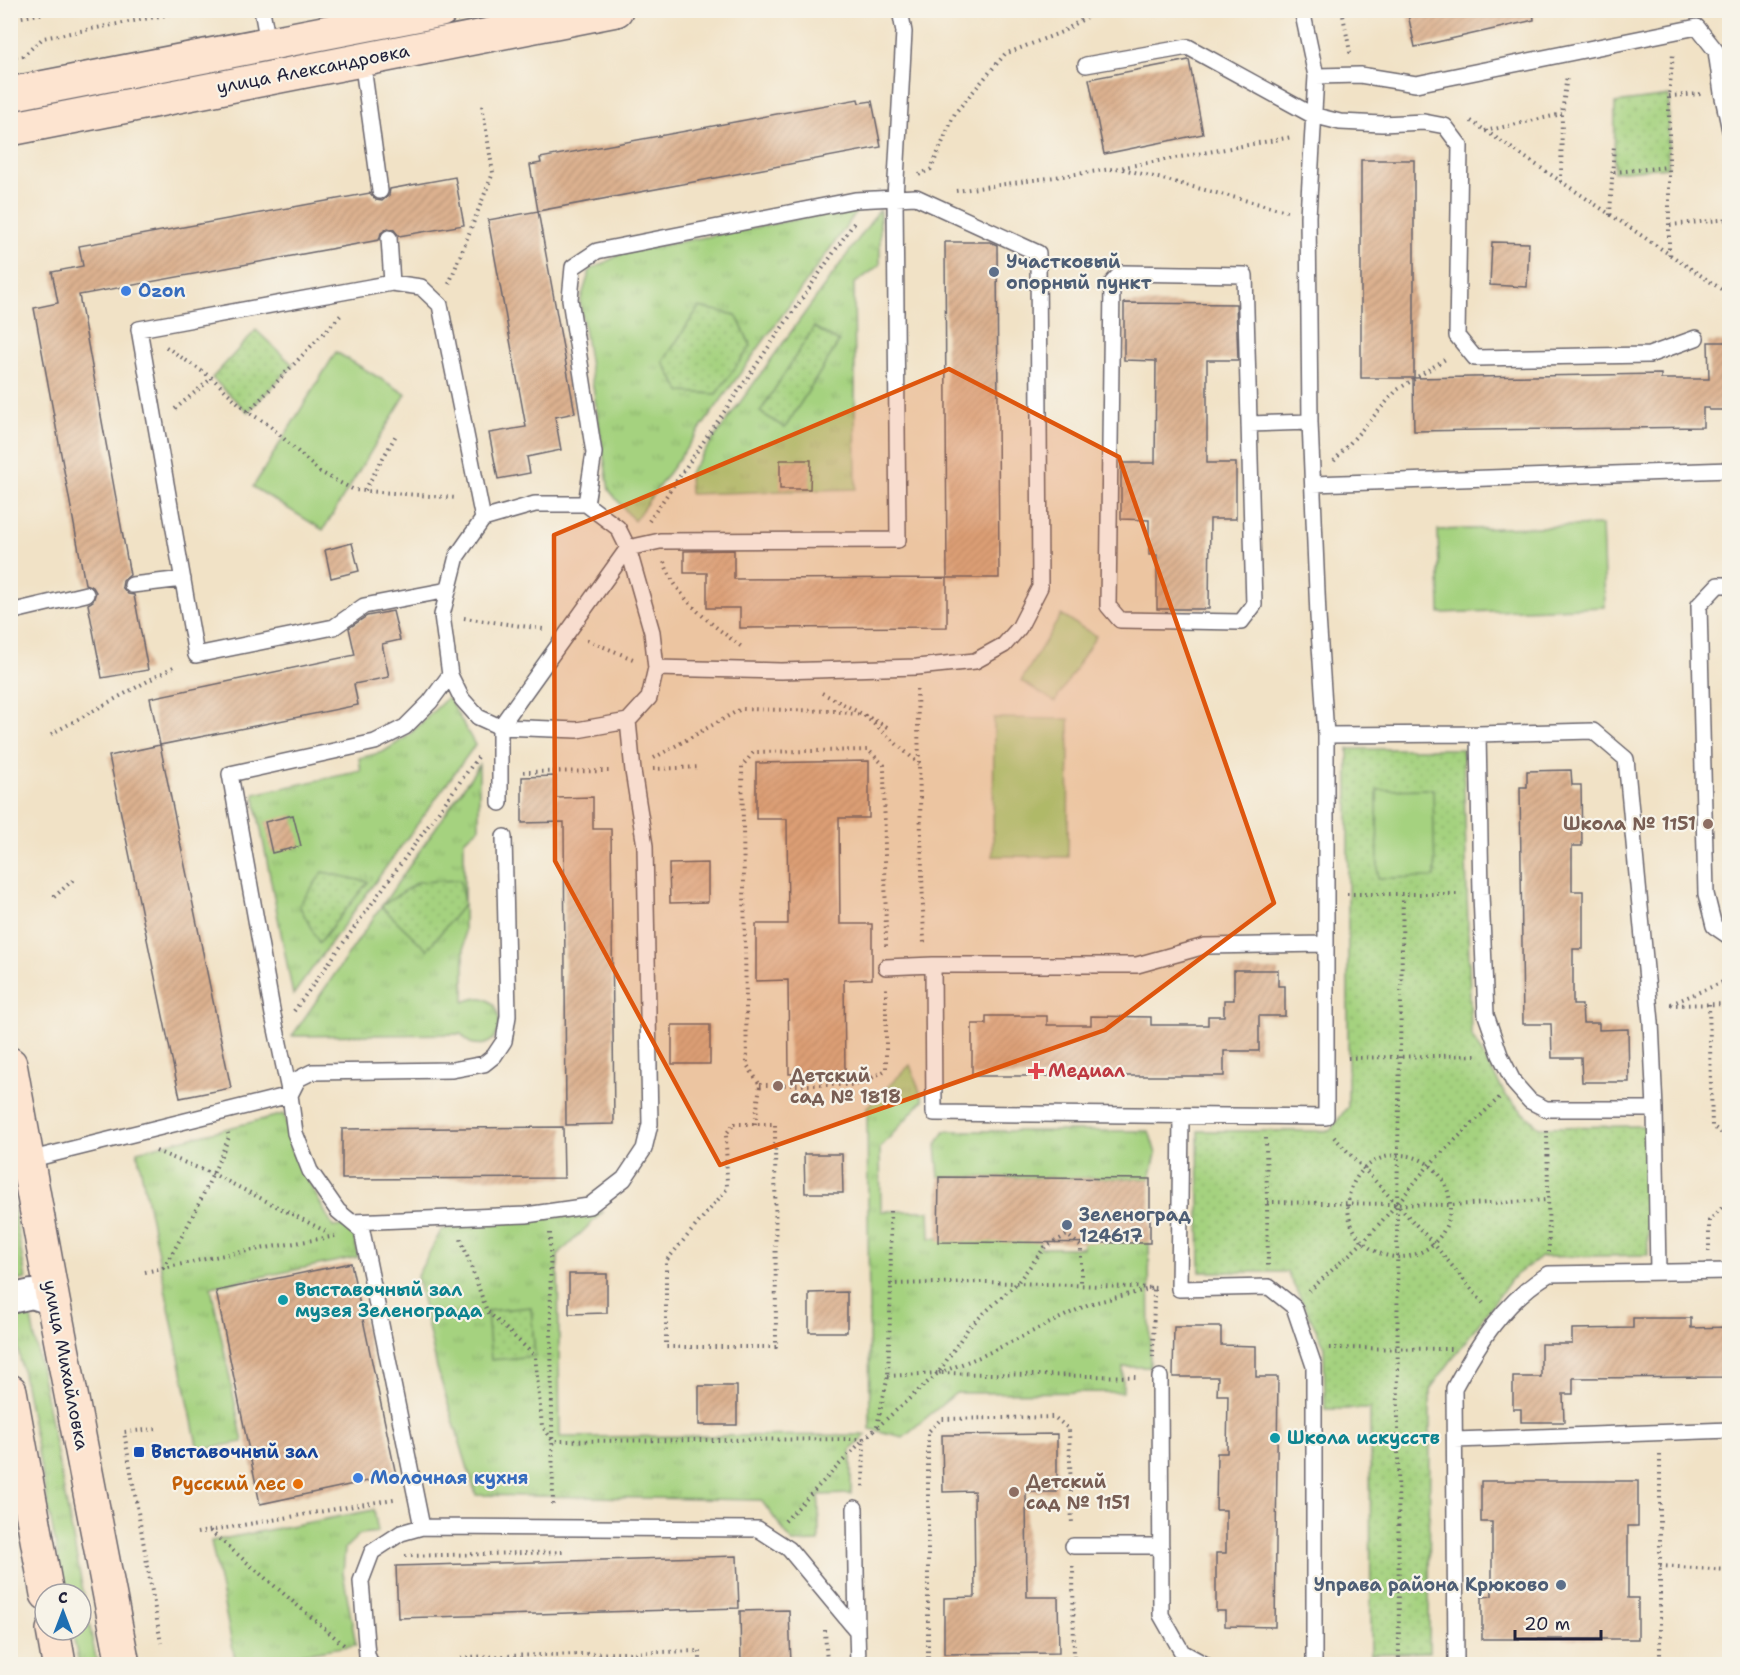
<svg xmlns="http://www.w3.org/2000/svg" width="1740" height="1675" font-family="'Shantell Sans',sans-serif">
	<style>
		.grass { fill: url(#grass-tufts); stroke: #647a5d; stroke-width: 1.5 }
		.park { fill: url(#park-dots); stroke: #647a5d; stroke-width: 1.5 }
		.pitch { fill: #a5d27f; stroke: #647a5d; stroke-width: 1.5 }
		.building { fill: url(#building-hatch) }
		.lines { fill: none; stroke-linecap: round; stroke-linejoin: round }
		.service-casing { stroke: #6a656c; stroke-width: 18 }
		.minor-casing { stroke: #6a656c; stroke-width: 32 }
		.secondary-casing { stroke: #6a656c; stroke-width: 36 }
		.path { stroke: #6a656c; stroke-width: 4; stroke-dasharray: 1.5 4.5; stroke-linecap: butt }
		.service { stroke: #fff; stroke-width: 15 }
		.minor { stroke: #fff; stroke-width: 28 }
		.secondary { stroke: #fde4d0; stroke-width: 33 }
		.marked { fill: #de560e; fill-opacity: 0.2; stroke: #de560e; stroke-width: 4.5; stroke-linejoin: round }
		.service-dot { fill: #5c6f8a; stroke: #f7f3e8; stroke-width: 2 }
		.shop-dot { fill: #3f7fe0; stroke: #f7f3e8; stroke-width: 2 }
		.education-dot { fill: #8d6e63; stroke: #f7f3e8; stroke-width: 2 }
		.health-dot { fill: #e0444e; stroke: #f7f3e8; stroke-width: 2 }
		.culture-dot { fill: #0f9aa8; stroke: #f7f3e8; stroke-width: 2 }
		.transit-dot { fill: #1a4fb4; stroke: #f7f3e8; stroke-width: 2 }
		.food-dot { fill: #e8710a; stroke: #f7f3e8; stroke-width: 2 }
		.labels { text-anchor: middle; stroke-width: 4.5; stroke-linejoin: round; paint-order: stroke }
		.street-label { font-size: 18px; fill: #22223b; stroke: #f7f3e8 }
		.service-label { font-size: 18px; font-weight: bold; fill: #4e5e75; stroke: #f7f3e8; text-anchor: start }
		.shop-label { font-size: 18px; font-weight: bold; fill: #366cbe; stroke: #f7f3e8; text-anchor: start }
		.education-label { font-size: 18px; font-weight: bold; fill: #785e54; stroke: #f7f3e8; text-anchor: start }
		.health-label { font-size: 18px; font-weight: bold; fill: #be3a42; stroke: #f7f3e8; text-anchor: start }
		.culture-label { font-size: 18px; font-weight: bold; fill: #0d838f; stroke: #f7f3e8; text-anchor: start }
		.transit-label { font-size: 18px; font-weight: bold; fill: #164399; stroke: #f7f3e8; text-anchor: start }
		.food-label { font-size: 18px; font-weight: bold; fill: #c56008; stroke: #f7f3e8; text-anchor: end }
	</style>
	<defs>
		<pattern id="grass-tufts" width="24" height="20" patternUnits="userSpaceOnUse" patternTransform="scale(1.5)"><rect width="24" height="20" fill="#a5d27f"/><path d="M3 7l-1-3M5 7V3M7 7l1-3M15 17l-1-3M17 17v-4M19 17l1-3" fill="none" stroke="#8eb46f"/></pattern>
		<pattern id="park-dots" width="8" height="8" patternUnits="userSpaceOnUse" patternTransform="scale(1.5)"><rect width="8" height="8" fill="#a5d27f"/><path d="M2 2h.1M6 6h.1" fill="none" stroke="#8eb46f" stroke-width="1.8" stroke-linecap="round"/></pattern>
		<pattern id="building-hatch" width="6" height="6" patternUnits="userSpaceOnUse" patternTransform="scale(1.5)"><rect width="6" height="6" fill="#dcb18f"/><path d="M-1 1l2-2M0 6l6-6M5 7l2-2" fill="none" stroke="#bc987c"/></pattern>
	</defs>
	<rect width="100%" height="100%" fill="#f7f3e8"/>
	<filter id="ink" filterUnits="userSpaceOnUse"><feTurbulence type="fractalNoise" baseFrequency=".0167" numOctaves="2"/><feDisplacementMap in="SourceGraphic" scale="12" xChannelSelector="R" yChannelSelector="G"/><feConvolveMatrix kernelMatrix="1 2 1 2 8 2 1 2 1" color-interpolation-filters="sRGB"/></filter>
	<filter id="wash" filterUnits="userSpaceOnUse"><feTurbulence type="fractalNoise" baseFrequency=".008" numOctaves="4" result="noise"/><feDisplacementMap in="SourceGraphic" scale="24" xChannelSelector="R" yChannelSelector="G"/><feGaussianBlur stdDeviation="1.35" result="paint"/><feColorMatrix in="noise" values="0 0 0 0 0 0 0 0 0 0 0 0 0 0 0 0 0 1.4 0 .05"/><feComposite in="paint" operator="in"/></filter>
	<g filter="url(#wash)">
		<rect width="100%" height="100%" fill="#f1e2c6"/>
		<path class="grass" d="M860,207L634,521L609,490L580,302L590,270L623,253Z
			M880,209V265L854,284L856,489L690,494L689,473Z
			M448,697L475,745L293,995L254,794L361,771L359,758L383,752L408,736Z
			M479,765V828L464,840V1002C470,1000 476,997 483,998C503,1003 505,1038 485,1044C481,1045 474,1044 470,1043L461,1034L292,1036Z
			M910,1065L923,1100L880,1148L881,1211H929L930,1238L1040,1237V1248H1083V1237L1149,1236L1150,1367H1123V1392L956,1393L903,1437L870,1429L867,1107Z
			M284,1114L292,1150L333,1227L352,1225L358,1257L211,1287L243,1442L198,1450L137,1151Z
			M945,1131H1149L1156,1154L1150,1179L939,1177L936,1146Z
			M11,1195L26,1279L11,1281H10Z
			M603,1212L558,1255L560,1437L866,1435L851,1450V1494L819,1495V1542L793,1543L761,1500L476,1495L437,1368L417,1276L442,1229Z
			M24,1314L31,1318L97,1664H79L72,1630H81V1594H65L13,1322L17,1316Z
			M374,1510L378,1532L360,1534L345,1548L343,1573L356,1645L236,1664L211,1541Z"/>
		<path class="park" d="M1669,96L1668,167L1614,172L1615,103Z
			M699,307L736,315L751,346L716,394L681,392L663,362Z
			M814,327L839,342L785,428L760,412Z
			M256,330L293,365L248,412L212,378Z
			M1348,749H1463L1471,1034L1506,1096L1539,1127L1646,1126L1648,1255L1541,1257L1513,1277L1430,1389L1429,1652L1371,1654L1370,1409H1325L1324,1345L1287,1272H1200L1198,1131H1330L1348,1106Z
			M323,872L368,882L319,943L299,905Z
			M460,880L464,904L427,950L381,906L418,882Z
			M531,1307L535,1356L491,1360L487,1311Z"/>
		<path class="pitch" d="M336,352L406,394L323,530L253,487Z
			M1602,525L1605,607L1440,613L1438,530Z
			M1061,615L1096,636L1055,702L1021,681Z
			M994,718L1069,719L1068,857L993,856Z
			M1433,789L1435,877L1378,878L1377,790Z"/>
		<g id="blocks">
			<path class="building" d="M1407,10H1533L1534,20L1415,47Z
				M1189,60L1203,134L1104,154L1089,79Z
				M858,99L859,103L872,101L881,147L538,211L530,165L541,163L540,158Z
				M1361,160H1414V378H1361Z
				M455,177L464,225L399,236L394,230L388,228L381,233L379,240L79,295L130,575L123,581L122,587L128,594L134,595L148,670L102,678L88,604L93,601L96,592L93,587L85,584L34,308L58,303L52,272L83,266L79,246L370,193L376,200L382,201L389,195L390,189Z
				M538,211L575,413L555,417L561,450L527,457L530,473L498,479L489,433L526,427L488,220Z
				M945,242H990L997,245L999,578H947Z
				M1492,242L1529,243L1527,287L1490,285Z
				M1124,303L1236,304L1238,360H1207V463H1236V519H1210L1209,609H1157V555H1149V520L1121,519V463H1155L1156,361L1124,360Z
				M1708,342H1730V410H1709V408H1703V427L1414,431L1413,378L1661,374V379H1709Z
				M780,460H811L810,489H780Z
				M352,543L359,571L331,578L325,550Z
				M734,550V579L947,578V627L740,628V608H707V573H684V551Z
				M393,611L400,640L382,644L389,677L354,684L358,705L160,745L150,698L355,655L349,628L367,616Z
				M160,745L231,1088L180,1098L109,756Z
				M869,761V818H839L840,924H872V979L844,980L845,1073L789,1074L788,980L756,981V924H788L787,819H756V763Z
				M1571,770L1572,785H1581L1582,846H1572V891H1583V949H1573V1005H1582L1583,1023H1599V1030L1628,1029L1629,1082H1582L1581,1058H1552L1551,1024H1523L1520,787H1527V771Z
				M556,776V798L593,797V829H611L614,1124L566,1125L564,822L522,823V777Z
				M293,815L301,846L272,853L265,822Z
				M708,863V902L670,903L669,864Z
				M1234,970H1278V986H1285V1016H1259V1051H1224V1076H972V1024H986V1016H1047V1025H1091V1016L1151,1017V1025H1208V1016H1224V1000H1234Z
				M672,1025H710V1064H672Z
				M563,1127L564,1178L342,1179V1129Z
				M804,1154H842L843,1193H805Z
				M939,1177L1150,1179V1243L938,1242Z
				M351,1263L396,1475L260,1504L216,1291Z
				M569,1274H607V1313L569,1314Z
				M847,1292V1332H809V1293Z
				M1633,1318H1691V1328L1730,1327V1377L1573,1378V1394H1563L1564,1422H1521V1409H1513V1377H1541V1344H1572V1329L1633,1328Z
				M1174,1327H1221V1345L1256,1346V1377H1278L1275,1627L1225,1626V1611H1216V1553H1226V1510H1216L1217,1453H1227L1228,1395H1217L1218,1377H1173Z
				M699,1386H737V1425H699Z
				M1057,1434V1492H1026L1027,1597H1058L1059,1653L944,1654V1598L975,1597L974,1491L943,1492L942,1435Z
				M1481,1481H1638V1526H1628V1598H1638V1639H1482V1597L1492,1596V1522H1481Z
				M737,1556L739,1608L398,1618L396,1566Z
				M789,1610L791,1665H741L740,1611Z"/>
		</g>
	</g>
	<g filter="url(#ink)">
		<use href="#blocks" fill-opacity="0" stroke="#6a656c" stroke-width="1.5"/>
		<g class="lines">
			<g class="service-casing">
				<path id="service" d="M262,10L268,43
					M1302,10L1316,76L1308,216L1310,422L1318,616L1326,735V1117L934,1113L933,965H1137L1205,946L1326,944
					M362,59L380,191
					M1086,65L1188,47L1312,115L1340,122L1382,124L1424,122L1445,126L1460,146L1457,336L1475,358L1649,355L1696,338
					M1316,76L1360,75L1416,84L1697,27L1716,51L1722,93L1730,130
					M389,238L392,283
					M1121,273L1245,275L1254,605L1241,622L1120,620L1108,606L1112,283Z
					M1250,424L1310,422
					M1313,484L1730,470
					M132,585L183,579
					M1730,585H1718L1699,605L1706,894L1714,926L1730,937
					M448,590L364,606L334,627L196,655L139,329L392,283L421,287L440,305L483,519
					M10,612L86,594
					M628,721L577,730L500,727L478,717L462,699L450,675L442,615L457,556L483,519L535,504H586L594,453L570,299L573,267L597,251L855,200L895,198L898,540L660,541L628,548L652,632L656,668
					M1478,734L1481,894L1486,1015L1500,1055L1514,1083L1530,1101L1546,1109H1655
					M1326,735L1478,734L1593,731L1626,759L1651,1022L1655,1109L1658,1271
					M500,803V727L628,548L618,528L586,504
					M886,967L933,965
					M290,1095L273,1015L230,774L375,742L405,727L430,702L450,675
					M290,1095L298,1079L312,1072L452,1070L484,1064L494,1056L504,1041L508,1016L504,837
					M1181,1116L1179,1289L1269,1287L1294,1307L1314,1366V1664
					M28,1160L290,1095L295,1133L310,1171L338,1211L362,1231L422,1527
					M352,1222L526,1215L589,1206L624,1179L644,1149L650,1124L645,846L633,771L628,721L649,698L656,668L781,671L917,667L975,661L1004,645L1019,628L1040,587L1038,253L916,197L895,198L904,32L900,10
					M1160,1377L1161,1615L1182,1652L1204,1664
					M1455,1440L1730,1430
					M1073,1546H1161
					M857,1631L858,1664
					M371,1664L367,1655L361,1581L372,1552L401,1533L422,1527L758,1529L789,1549L857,1631L855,1508
					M1456,1664L1454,1388C1478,1344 1505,1300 1549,1274L1730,1271"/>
			</g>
			<g class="minor-casing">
				<path id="minor" d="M10,1299L32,1294L53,1301"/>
			</g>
			<g class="secondary-casing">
				<path id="secondary" d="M10,94L441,10
					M10,129L616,10
					M10,1064L53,1301L123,1664
					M10,1391L47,1594
					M53,1630L59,1664"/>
			</g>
			<path class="path" d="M1342,10L1350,52L1353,54
				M10,19L63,10
				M10,58L23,56L43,38L192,10
				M1669,96L1702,94
				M1471,121L1730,295
				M1485,131L1562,114
				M1123,169L1287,211
				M1614,172L1668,167
				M919,175L931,169L955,113L1005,54L1062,32L1098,10
				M1561,182L1562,114L1567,75
				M956,191L1119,168L1292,137
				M1610,215L1614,144
				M1670,225L1730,219
				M1669,255V96L1673,54
				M449,284L493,173L482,105
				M166,347L212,378L248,412L269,425L320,472L354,490L457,498
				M175,409L212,378
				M248,412L341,315
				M1334,461L1397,390L1447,358
				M365,490L396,435
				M649,521L854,223
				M664,562C678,601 712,624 743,648
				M464,618L543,629
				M587,640L633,659
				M917,689L924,945
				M822,693L889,728L865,716L919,764
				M51,734L177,665
				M654,758L741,709L834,711L862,715
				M653,769L700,767
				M523,772L612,771
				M1347,894H1459
				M54,897L75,878
				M1671,1004L1730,979
				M1709,1004L1712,1126L1730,1139
				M1670,1005L1730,1004
				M294,1011L478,757
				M1348,1058L1478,1055
				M760,1085H859L886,1070V988
				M734,1124H775L776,1347H666V1261L727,1189L726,1134Z
				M755,1124L760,1085L747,1065L742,766L754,752L868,750L884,765L886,947
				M1547,1131L1549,1252
				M1334,1137L1433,1243L1483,1303
				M1266,1138L1268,1266
				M156,1151L213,1174L325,1231
				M1348 1206a51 51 0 1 1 102 0a51 51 0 1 1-102 0Z
				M1267,1202L1450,1205L1548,1200
				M890,1211L891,1284L985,1282L1158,1288
				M550,1233L553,1508
				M461,1239L487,1311L535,1356L542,1426L553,1441L864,1439L863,1490
				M1709,1252V1221L1730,1199
				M163,1268C189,1227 210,1182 229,1137L228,1133
				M145,1272L224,1255L336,1236
				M1309,1291L1363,1242L1397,1204L1429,1165L1499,1098
				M1329,1348L1451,1349
				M939,1373L982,1356L1089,1304L1154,1288L1153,1357
				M888,1376L938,1373L1138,1377
				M877,1426L888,1376L891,1284
				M156,1429L124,1432L161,1643
				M1660,1455V1664
				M785,1521L864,1439L938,1373L969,1327L1017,1283L1045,1247L1067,1235L1081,1246V1286
				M210,1531L345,1646
				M197,1533L394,1499
				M405,1556L565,1552
				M1073,1566L1074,1664
				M1660,1566L1730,1570
				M825,1630L827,1664
				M450,1664L465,1657L700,1651V1664
				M928,1664V1432L941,1419L1054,1417L1069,1429L1072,1526
				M1399,1664L1397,1204L1403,896"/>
			<use href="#service" class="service"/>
			<use href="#minor" class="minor"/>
			<use href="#secondary" class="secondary"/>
		</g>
	</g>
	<path class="marked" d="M949,369L1119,457L1274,903L1105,1030L720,1165L555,861L554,535Z"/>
	<g class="service-dot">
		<circle cx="994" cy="272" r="6"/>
		<circle cx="1067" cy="1225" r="6"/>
		<circle cx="1561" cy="1585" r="6"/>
	</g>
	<g class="shop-dot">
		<circle cx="126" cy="291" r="6"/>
		<circle cx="358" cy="1478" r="6"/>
	</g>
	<g class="education-dot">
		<circle cx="1708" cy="824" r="6"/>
		<circle cx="778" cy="1086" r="6"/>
		<circle cx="1014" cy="1492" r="6"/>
	</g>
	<path class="health-dot" d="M1033 1062h6v6h6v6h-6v6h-6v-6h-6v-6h6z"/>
	<g class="culture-dot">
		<circle cx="283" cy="1300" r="6"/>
		<circle cx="1275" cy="1438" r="6"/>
	</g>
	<rect class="transit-dot" x="133" y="1446" width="12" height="12" rx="3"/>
	<circle class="food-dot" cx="298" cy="1484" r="6"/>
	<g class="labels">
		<g class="street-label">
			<text transform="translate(313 69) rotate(-11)" y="6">улица Александровка</text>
			<text transform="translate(66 1365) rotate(79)" y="6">улица Михайловка</text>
		</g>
		<g class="service-label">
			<text x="1006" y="268">Участковый<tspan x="1006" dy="21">опорный пункт</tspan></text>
			<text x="1079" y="1221">Зеленоград<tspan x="1079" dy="21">124617</tspan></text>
			<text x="1549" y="1591" text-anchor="end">Управа района Крюково</text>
		</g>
		<g class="shop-label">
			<text x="138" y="297">Ozon</text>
			<text x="370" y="1484">Молочная кухня</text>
		</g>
		<g class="education-label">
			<text x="1696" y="830" text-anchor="end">Школа № 1151</text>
			<text x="790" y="1082">Детский<tspan x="790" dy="21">сад № 1818</tspan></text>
			<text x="1026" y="1488">Детский<tspan x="1026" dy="21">сад № 1151</tspan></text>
		</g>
		<g class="health-label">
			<text x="1048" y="1077">Медиал</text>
		</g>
		<g class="culture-label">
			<text x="295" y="1296">Выставочный зал<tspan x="295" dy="21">музея Зеленограда</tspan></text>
			<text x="1287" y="1444">Школа искусств</text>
		</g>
		<g class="transit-label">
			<text x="151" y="1458">Выставочный зал</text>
		</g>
		<g class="food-label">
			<text x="286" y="1490">Русский лес</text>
		</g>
	</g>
	<rect width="1740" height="1675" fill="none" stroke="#f7f3e8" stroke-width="36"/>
	<g transform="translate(63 1612)"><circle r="28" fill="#f7f3e8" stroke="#a29fa3" stroke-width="1.5"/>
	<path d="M0-4.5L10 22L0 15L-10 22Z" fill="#1f6fb2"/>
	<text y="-9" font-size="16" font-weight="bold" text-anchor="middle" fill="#22223b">С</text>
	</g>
	<path d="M1515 1630v9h86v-9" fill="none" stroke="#22223b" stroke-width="3"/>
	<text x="1524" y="1630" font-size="18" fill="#22223b" stroke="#f7f3e8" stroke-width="4.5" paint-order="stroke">20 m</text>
</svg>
